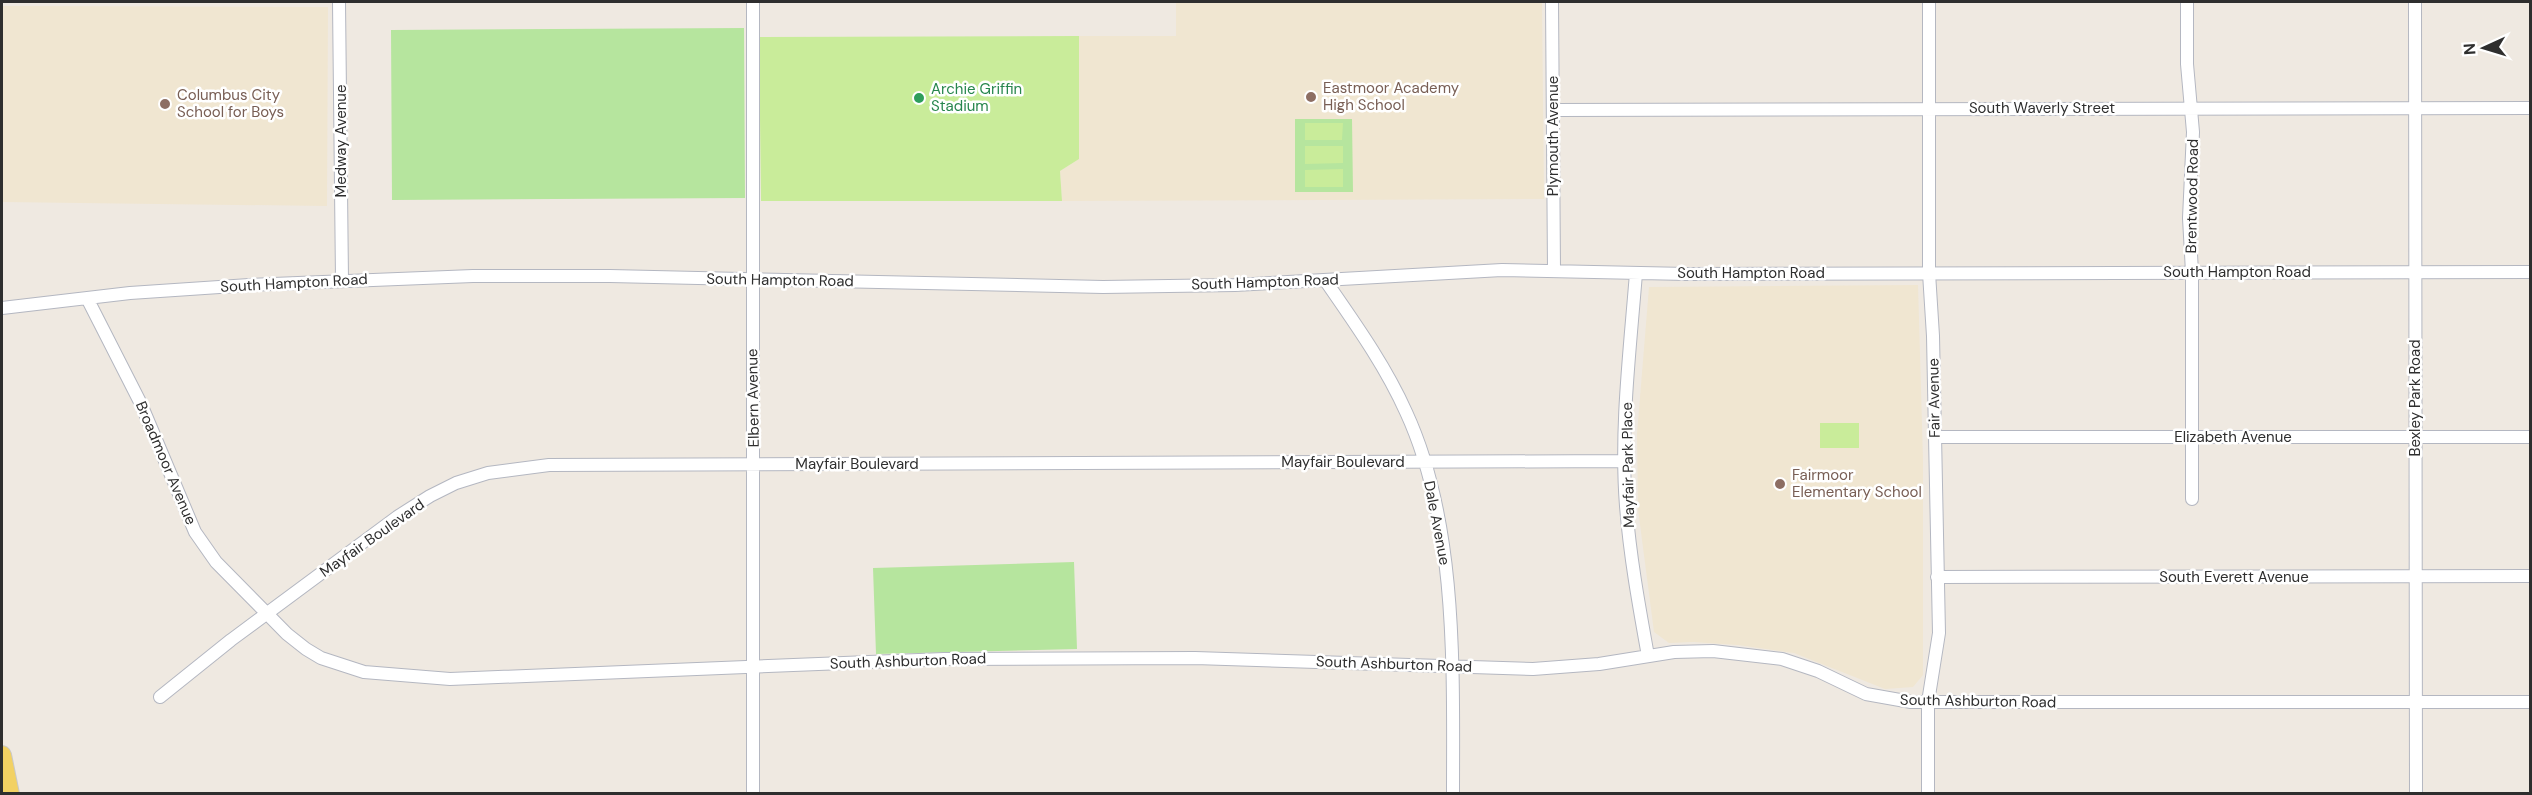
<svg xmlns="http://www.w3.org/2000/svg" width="2532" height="795" font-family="'DM Sans',sans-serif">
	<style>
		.education { fill: #f0e6d1 }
		.green { fill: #b6e59e }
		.pitch { fill: #c9ec9a }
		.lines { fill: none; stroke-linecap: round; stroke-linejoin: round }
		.street-casing { stroke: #b4b7c1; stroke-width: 14 }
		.primary-casing { stroke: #c9c9c9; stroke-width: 20 }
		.street { stroke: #fff; stroke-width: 12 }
		.primary { stroke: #f2d163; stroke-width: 18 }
		.education-dot { fill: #8d6e63; stroke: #fff; stroke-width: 2 }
		.leisure-dot { fill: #2e9e5b; stroke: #fff; stroke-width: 2 }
		.labels { text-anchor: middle; stroke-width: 5; stroke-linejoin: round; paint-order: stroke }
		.education-label { font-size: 15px; fill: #785e54; stroke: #fff; text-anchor: start }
		.leisure-label { font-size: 15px; fill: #27864d; stroke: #fff; text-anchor: start }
		.street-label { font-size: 15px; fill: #2e2e2e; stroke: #fff }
	</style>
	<rect width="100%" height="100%" fill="#efe9e1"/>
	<path class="education" d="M1176,2H1542L1544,199L1062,201L1060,171L1079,159V36H1176Z
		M2,6L328,7L327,206L2,202Z
		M1918,285L1923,459V675L1913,687L1885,689L1794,653L1738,645L1693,642L1669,643L1654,632L1638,509L1637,434L1649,287Z"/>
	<path class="green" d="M744,28L745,198L392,200L391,30Z
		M1295,119H1352L1353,192H1295Z
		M1074,562L1077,649L876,654L873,568Z"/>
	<path class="pitch" d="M1079,36V159L1060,171L1062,201H761L759,37Z
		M1305,123H1343L1342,140H1305Z
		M1305,146H1343V163L1305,164Z
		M1343,169V187H1305V170Z
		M1820,423H1859V448H1820Z"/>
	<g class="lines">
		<g class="street-casing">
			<path id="street" d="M339,2L342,280
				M753,2V794
				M1552,2L1554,270
				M2187,2V64L2193,132L2189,218L2192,272V499
				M2415,2L2416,794
				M1553,110L2530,108
				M1636,273C1630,350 1620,429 1626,506C1630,557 1639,606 1648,656
				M1325,280C1354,322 1385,365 1406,412C1458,524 1453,672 1453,794
				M87,298L141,404L195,532L216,562L287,634L306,649L321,658L364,672L450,679L944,659L1195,658L1533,669L1599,664L1674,652L1713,651L1782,659L1818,671L1866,694L1911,702H2530
				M2,308L130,293L249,285L473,276H610L1103,287L1235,285L1502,270L1687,274L2530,272
				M1935,437H2530
				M1937,577L2530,576
				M160,697L231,640L397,517L430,496L456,483L488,473L549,465L1626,461
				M1928,794V702L1939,633L1933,336L1929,273V2"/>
		</g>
		<g class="primary-casing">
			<path id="primary" d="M2,755L10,794"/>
		</g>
		<use href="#street" class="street"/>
		<use href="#primary" class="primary"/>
	</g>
	<g class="education-dot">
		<circle cx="1311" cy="97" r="6"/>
		<circle cx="165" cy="104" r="6"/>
		<circle cx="1780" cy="484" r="6"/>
	</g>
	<circle class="leisure-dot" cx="919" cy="98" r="6"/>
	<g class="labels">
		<g class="education-label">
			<text x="1323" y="93">Eastmoor Academy<tspan x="1323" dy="17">High School</tspan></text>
			<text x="177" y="100">Columbus City<tspan x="177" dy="17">School for Boys</tspan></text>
			<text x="1792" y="480">Fairmoor<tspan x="1792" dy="17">Elementary School</tspan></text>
		</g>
		<g class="leisure-label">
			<text x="931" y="94">Archie Griffin<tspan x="931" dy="17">Stadium</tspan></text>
		</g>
		<g class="street-label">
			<text x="2042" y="113">South Waverly Street</text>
			<text transform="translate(1553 136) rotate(-90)" y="5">Plymouth Avenue</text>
			<text transform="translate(341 141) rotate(-90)" y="5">Medway Avenue</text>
			<text transform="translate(2192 196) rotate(-89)" y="5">Brentwood Road</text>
			<text x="2237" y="277">South Hampton Road</text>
			<text x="1751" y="278">South Hampton Road</text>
			<text transform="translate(780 280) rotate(1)" y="5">South Hampton Road</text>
			<text transform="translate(1265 282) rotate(-2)" y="5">South Hampton Road</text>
			<text transform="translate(294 283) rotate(-3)" y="5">South Hampton Road</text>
			<text transform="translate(753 398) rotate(-91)" y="5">Elbern Avenue</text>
			<text transform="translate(1934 398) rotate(-91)" y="5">Fair Avenue</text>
			<text transform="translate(2415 398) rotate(-90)" y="5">Bexley Park Road</text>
			<text x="2233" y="442">Elizabeth Avenue</text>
			<text x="1343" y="467">Mayfair Boulevard</text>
			<text transform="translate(166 463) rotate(67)" y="5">Broadmoor Avenue</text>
			<text x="857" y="469">Mayfair Boulevard</text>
			<text transform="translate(1628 465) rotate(-91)" y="5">Mayfair Park Place</text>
			<text transform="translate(1437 523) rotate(79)" y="5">Dale Avenue</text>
			<text transform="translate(372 538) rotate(-35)" y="5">Mayfair Boulevard</text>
			<text x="2234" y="582">South Everett Avenue</text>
			<text transform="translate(908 661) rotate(-2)" y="5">South Ashburton Road</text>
			<text transform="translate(1394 664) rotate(2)" y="5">South Ashburton Road</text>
			<text transform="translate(1978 701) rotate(1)" y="5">South Ashburton Road</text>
		</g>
	</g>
	<rect width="2532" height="795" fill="none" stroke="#2e2e2e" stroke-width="6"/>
	<g transform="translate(2484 48) rotate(266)" stroke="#ffffff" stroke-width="4.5" paint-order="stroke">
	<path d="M0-4.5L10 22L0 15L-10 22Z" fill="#2e2e2e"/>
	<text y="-9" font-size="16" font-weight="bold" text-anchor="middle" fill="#2e2e2e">N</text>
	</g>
</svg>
